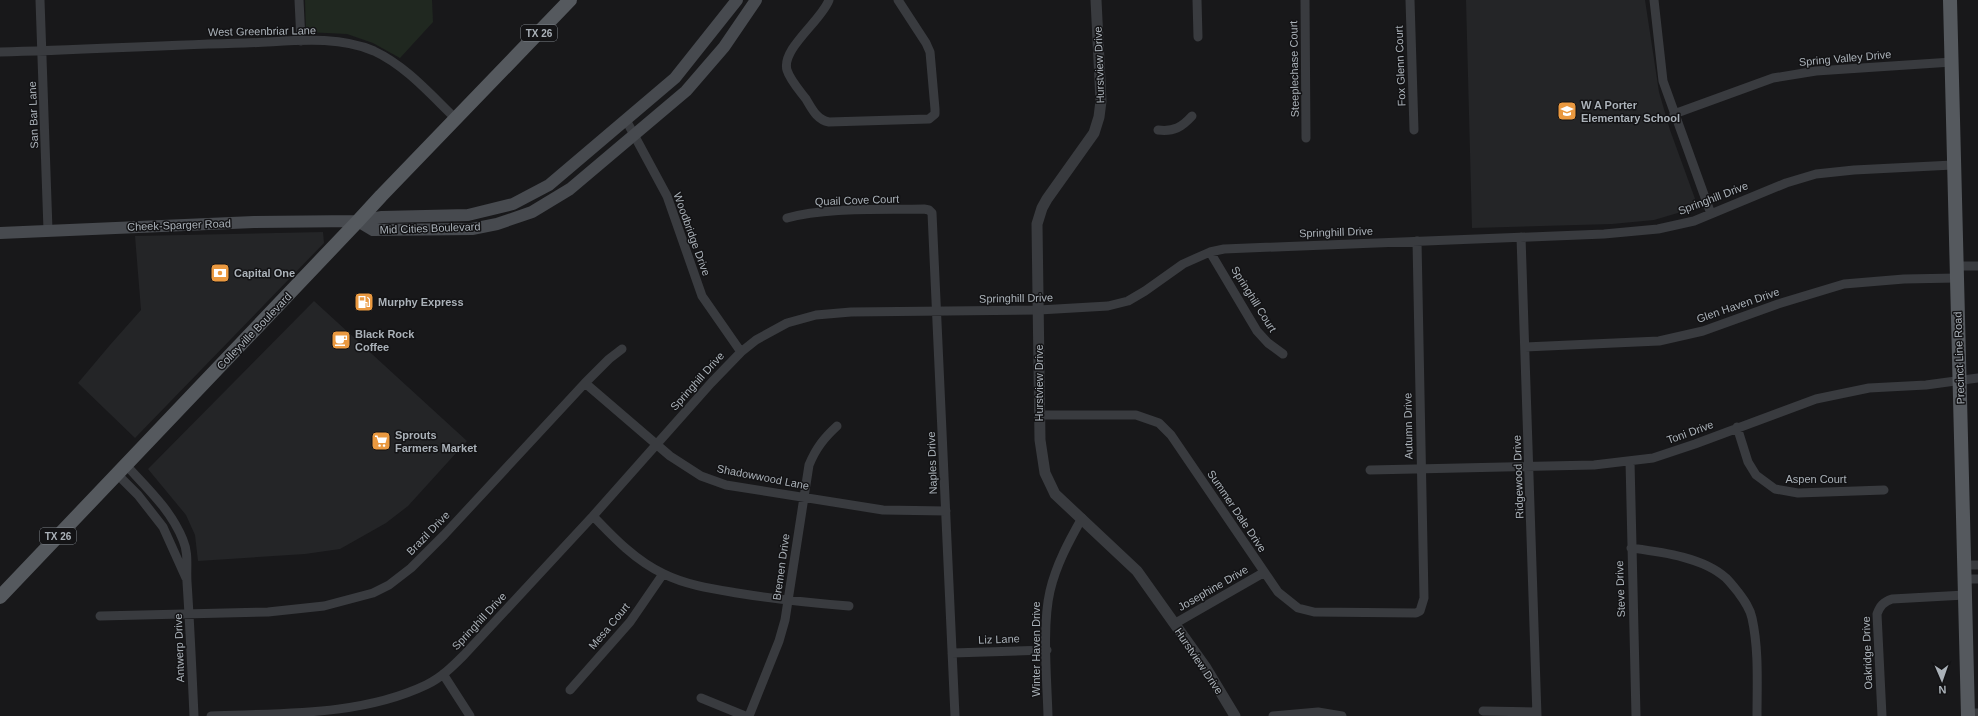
<svg xmlns="http://www.w3.org/2000/svg" width="1978" height="716" font-family="Arial,sans-serif">
	<style>
		.built { fill: #242527 }
		.green { fill: #202820 }
		.lines { fill: none; stroke-linecap: round; stroke-linejoin: round }
		.minor { stroke: #393b3f; stroke-width: 9 }
		.tertiary { stroke: #393b3f; stroke-width: 11 }
		.secondary { stroke: #474a4f; stroke-width: 12 }
		.primary { stroke: #55595e; stroke-width: 14 }
		.labels { text-anchor: middle; stroke-width: 3; stroke-linejoin: round; paint-order: stroke }
		.shield { fill: #131315; stroke: #7d8288; stroke-width: 1 }
		.shield-label { font-size: 10px; font-weight: bold; fill: #abb2b9 }
		.street-label { font-size: 11px; fill: #abb2b9; stroke: #131315 }
		.poi-label { font-size: 11px; font-weight: bold; fill: #abb2b9; stroke: #131315; text-anchor: start }
	</style>
	<rect width="100%" height="100%" fill="#18181a"/>
	<path class="built" d="M1466,0H1645L1659,92L1670,130L1698,207L1654,220L1612,224L1472,228Z
		M323,232L324,243L135,438L78,383L110,345L141,310L135,236Z
		M314,301L467,441L408,506L386,523L340,549L305,554L198,561L195,535L186,515L148,469Z"/>
	<path class="green" d="M305,0H432L433,22L400,58L373,43L347,34L306,32Z"/>
	<g class="lines">
		<path class="minor" d="M40,0L48,230
			M299,0L301,41
			M829,0C822,20 781,49 787,70C790,80 800,91 806,99C812,109 817,120 829,122L929,119L935,114V109L930,52L926,43L898,0
			M1197,0L1198,37
			M1305,0L1306,138
			M1410,0L1414,130
			M1654,0L1663,81L1711,214
			M0,52C82,50 163,45 245,43C287,42 334,34 374,51C406,66 430,94 455,118
			M1674,114L1773,78L1816,71L1952,62
			M626,120L667,196L702,296L741,352
			M1158,130C1174,132 1182,127 1192,116
			M787,218C826,207 882,210 924,209L929,210L932,213L955,716
			M1521,237L1537,716
			M1210,252L1257,331L1268,343L1283,354
			M1957,266H1978
			M1525,347L1659,341L1703,331L1778,304L1844,284L1904,279L1957,278
			M585,383L670,456L701,476L726,485L883,510L946,511
			M1039,415H1136L1159,423L1171,435L1278,592L1298,608L1314,612L1416,613L1420,611L1424,598L1417,241
			M1737,427L1748,462L1756,475L1775,489L1798,493L1884,490
			M1630,461L1636,716
			M126,465C147,488 171,510 183,540C189,554 186,567 187,582C190,627 192,671 194,716
			M1370,470L1594,465L1653,458L1695,444L1816,399L1869,388L1926,385L1978,378
			M117,474L138,495L163,527L186,578
			M593,516C614,538 636,561 664,574C686,585 713,589 737,593C774,599 811,603 849,606
			M1631,548C1661,552 1703,557 1726,578C1730,582 1734,587 1738,592C1744,600 1750,608 1752,618C1759,650 1757,684 1757,716
			M1965,565H1978
			M1965,579H1978
			M100,616L268,612L324,606L373,593L389,585L411,568L444,535L585,383L609,359L622,349
			M1174,624L1263,573
			M952,653L1047,650
			M443,674L470,716
			M570,690L630,622L663,574
			M701,698L745,716
			M1483,711L1537,712
			M1968,713H1978
			M211,716C282,713 361,716 426,685C441,678 453,666 464,655L593,516L711,383L741,352L756,340L787,323L816,315L851,312L1039,310L1108,306L1128,301L1145,291L1183,264L1210,252L1224,249L1604,234L1658,229L1694,221L1786,183L1816,174L1854,170L1953,165
			M749,716L779,641L785,620L809,465C816,448 824,438 837,426
			M1048,716C1047,680 1042,625 1050,591C1056,565 1069,541 1082,518
			M1273,716L1318,712L1342,716
			M1882,716L1877,614C1880,606 1883,602 1892,599L1965,595"/>
		<path class="tertiary" d="M1096,0L1101,101L1099,117L1094,133L1047,199L1042,208L1037,224L1040,440L1045,473L1055,494L1137,571L1206,668L1235,716"/>
		<path class="secondary" d="M358,221L373,230L472,229L497,224L532,212L570,189L686,91L724,47L756,0
			M0,233L254,222L358,221L382,217L468,215L513,204L549,185L675,78L737,0"/>
		<path class="primary" d="M1950,0L1968,716
			M0,597L358,221L381,196L570,0"/>
	</g>
	<defs>
		<g id="school-square" transform="scale(1)"><rect x="-9" y="-9" width="18" height="18" rx="4" fill="#ea9940" stroke="#131315"/><path d="M0-5L7-2L0 1L-7-2ZM-4 1L0 2.5L4 1V4Q0 6-4 4Z" fill="#fff"/></g>
		<g id="bank-square" transform="scale(1)"><rect x="-9" y="-9" width="18" height="18" rx="4" fill="#ea9940" stroke="#131315"/><path d="M-6-4H6V4H-6ZM0-2.3a2.3 2.3 0 1 0 0 4.6a2.3 2.3 0 1 0 0-4.6Z" fill="#fff"/></g>
		<g id="fuel-square" transform="scale(1)"><rect x="-9" y="-9" width="18" height="18" rx="4" fill="#ea9940" stroke="#131315"/><path d="M-5.5-6h7V0h2V4h1.3V-2.5L3-4.5l.8-.8L6-3V5H2.5V1h-1V6h-7ZM-4.2-4.7v3.2H.2V-4.7Z" fill="#fff"/></g>
		<g id="cafe-square" transform="scale(1)"><rect x="-9" y="-9" width="18" height="18" rx="4" fill="#ea9940" stroke="#131315"/><path d="M-5.5-4.5H6V0H3Q3 3.5 0 3.5H-2.5Q-5.5 3.5-5.5 0ZM3-3.2v2h1.7v-2ZM-6 4.5H4V6H-6Z" fill="#fff"/></g>
		<g id="supermarket-square" transform="scale(1)"><rect x="-9" y="-9" width="18" height="18" rx="4" fill="#ea9940" stroke="#131315"/><path d="M-6-5.5h2.5l.6 2H6L4.5 2H-2.5L-4.4-4H-6ZM-1.5 3.2a1.3 1.3 0 1 0 .1 0ZM3 3.2a1.3 1.3 0 1 0 .1 0Z" fill="#fff"/></g>
	</defs>
	<g fill-rule="evenodd">
		<use href="#school-square" x="1567" y="111"/>
		<use href="#bank-square" x="220" y="273"/>
		<use href="#fuel-square" x="364" y="302"/>
		<use href="#cafe-square" x="341" y="340"/>
		<use href="#supermarket-square" x="381" y="441"/>
	</g>
	<g class="labels">
		<g class="shield">
			<rect x="521" y="25" width="36" height="16" rx="3"/>
			<rect x="40" y="528" width="36" height="16" rx="3"/>
		</g>
		<g class="shield-label">
			<text x="539" y="37">TX 26</text>
			<text x="58" y="540">TX 26</text>
		</g>
		<g class="street-label">
			<text transform="translate(262 31) rotate(-1)" y="4">West Greenbriar Lane</text>
			<text transform="translate(1845 58) rotate(-5)" y="4">Spring Valley Drive</text>
			<text transform="translate(1099 65) rotate(-92)" y="4">Hurstview Drive</text>
			<text transform="translate(1400 66) rotate(-92)" y="4">Fox Glenn Court</text>
			<text transform="translate(1294 69) rotate(-91)" y="4">Steeplechase Court</text>
			<text transform="translate(33 115) rotate(-92)" y="4">San Bar Lane</text>
			<text transform="translate(1713 198) rotate(-21)" y="4">Springhill Drive</text>
			<text transform="translate(857 200) rotate(-2)" y="4">Quail Cove Court</text>
			<text transform="translate(179 225) rotate(-2)" y="4">Cheek-Sparger Road</text>
			<text transform="translate(430 228) rotate(-2)" y="4">Mid Cities Boulevard</text>
			<text transform="translate(1336 232) rotate(-2)" y="4">Springhill Drive</text>
			<text transform="translate(692 234) rotate(70)" y="4">Woodbridge Drive</text>
			<text transform="translate(1016 298) rotate(-1)" y="4">Springhill Drive</text>
			<text transform="translate(1254 299) rotate(58)" y="4">Springhill Court</text>
			<text transform="translate(1738 305) rotate(-19)" y="4">Glen Haven Drive</text>
			<text transform="translate(254 331) rotate(-46)" y="4">Colleyville Boulevard</text>
			<text transform="translate(1959 358) rotate(-92)" y="4">Precinct Line Road</text>
			<text transform="translate(697 381) rotate(-48)" y="4">Springhill Drive</text>
			<text transform="translate(1039 383) rotate(-90)" y="4">Hurstview Drive</text>
			<text transform="translate(1408 426) rotate(-91)" y="4">Autumn Drive</text>
			<text transform="translate(1690 432) rotate(-20)" y="4">Toni Drive</text>
			<text transform="translate(932 463) rotate(-92)" y="4">Naples Drive</text>
			<text transform="translate(763 477) rotate(11)" y="4">Shadowwood Lane</text>
			<text transform="translate(1518 477) rotate(-92)" y="4">Ridgewood Drive</text>
			<text x="1816" y="483">Aspen Court</text>
			<text transform="translate(1237 511) rotate(56)" y="4">Summer Dale Drive</text>
			<text transform="translate(428 533) rotate(-46)" y="4">Brazil Drive</text>
			<text transform="translate(781 567) rotate(-82)" y="4">Bremen Drive</text>
			<text transform="translate(1213 588) rotate(-30)" y="4">Josephine Drive</text>
			<text transform="translate(1620 589) rotate(-92)" y="4">Steve Drive</text>
			<text transform="translate(479 621) rotate(-47)" y="4">Springhill Drive</text>
			<text transform="translate(609 626) rotate(-50)" y="4">Mesa Court</text>
			<text transform="translate(999 639) rotate(-2)" y="4">Liz Lane</text>
			<text transform="translate(179 648) rotate(-92)" y="4">Antwerp Drive</text>
			<text transform="translate(1036 649) rotate(-90)" y="4">Winter Haven Drive</text>
			<text transform="translate(1867 653) rotate(-92)" y="4">Oakridge Drive</text>
			<text transform="translate(1199 661) rotate(56)" y="4">Hurstview Drive</text>
		</g>
		<g class="poi-label">
			<text x="1581" y="109">W A Porter<tspan x="1581" dy="13">Elementary School</tspan></text>
			<text x="234" y="277">Capital One</text>
			<text x="378" y="306">Murphy Express</text>
			<text x="355" y="338">Black Rock<tspan x="355" dy="13">Coffee</tspan></text>
			<text x="395" y="439">Sprouts<tspan x="395" dy="13">Farmers Market</tspan></text>
		</g>
	</g>
	<g transform="translate(1942 680) rotate(178)" stroke="#131315" stroke-width="3" paint-order="stroke">
	<path d="M0-3L7 15L0 10L-7 15Z" fill="#abb2b9"/>
	<text y="-6" font-size="11" font-weight="bold" text-anchor="middle" fill="#abb2b9">N</text>
	</g>
</svg>
